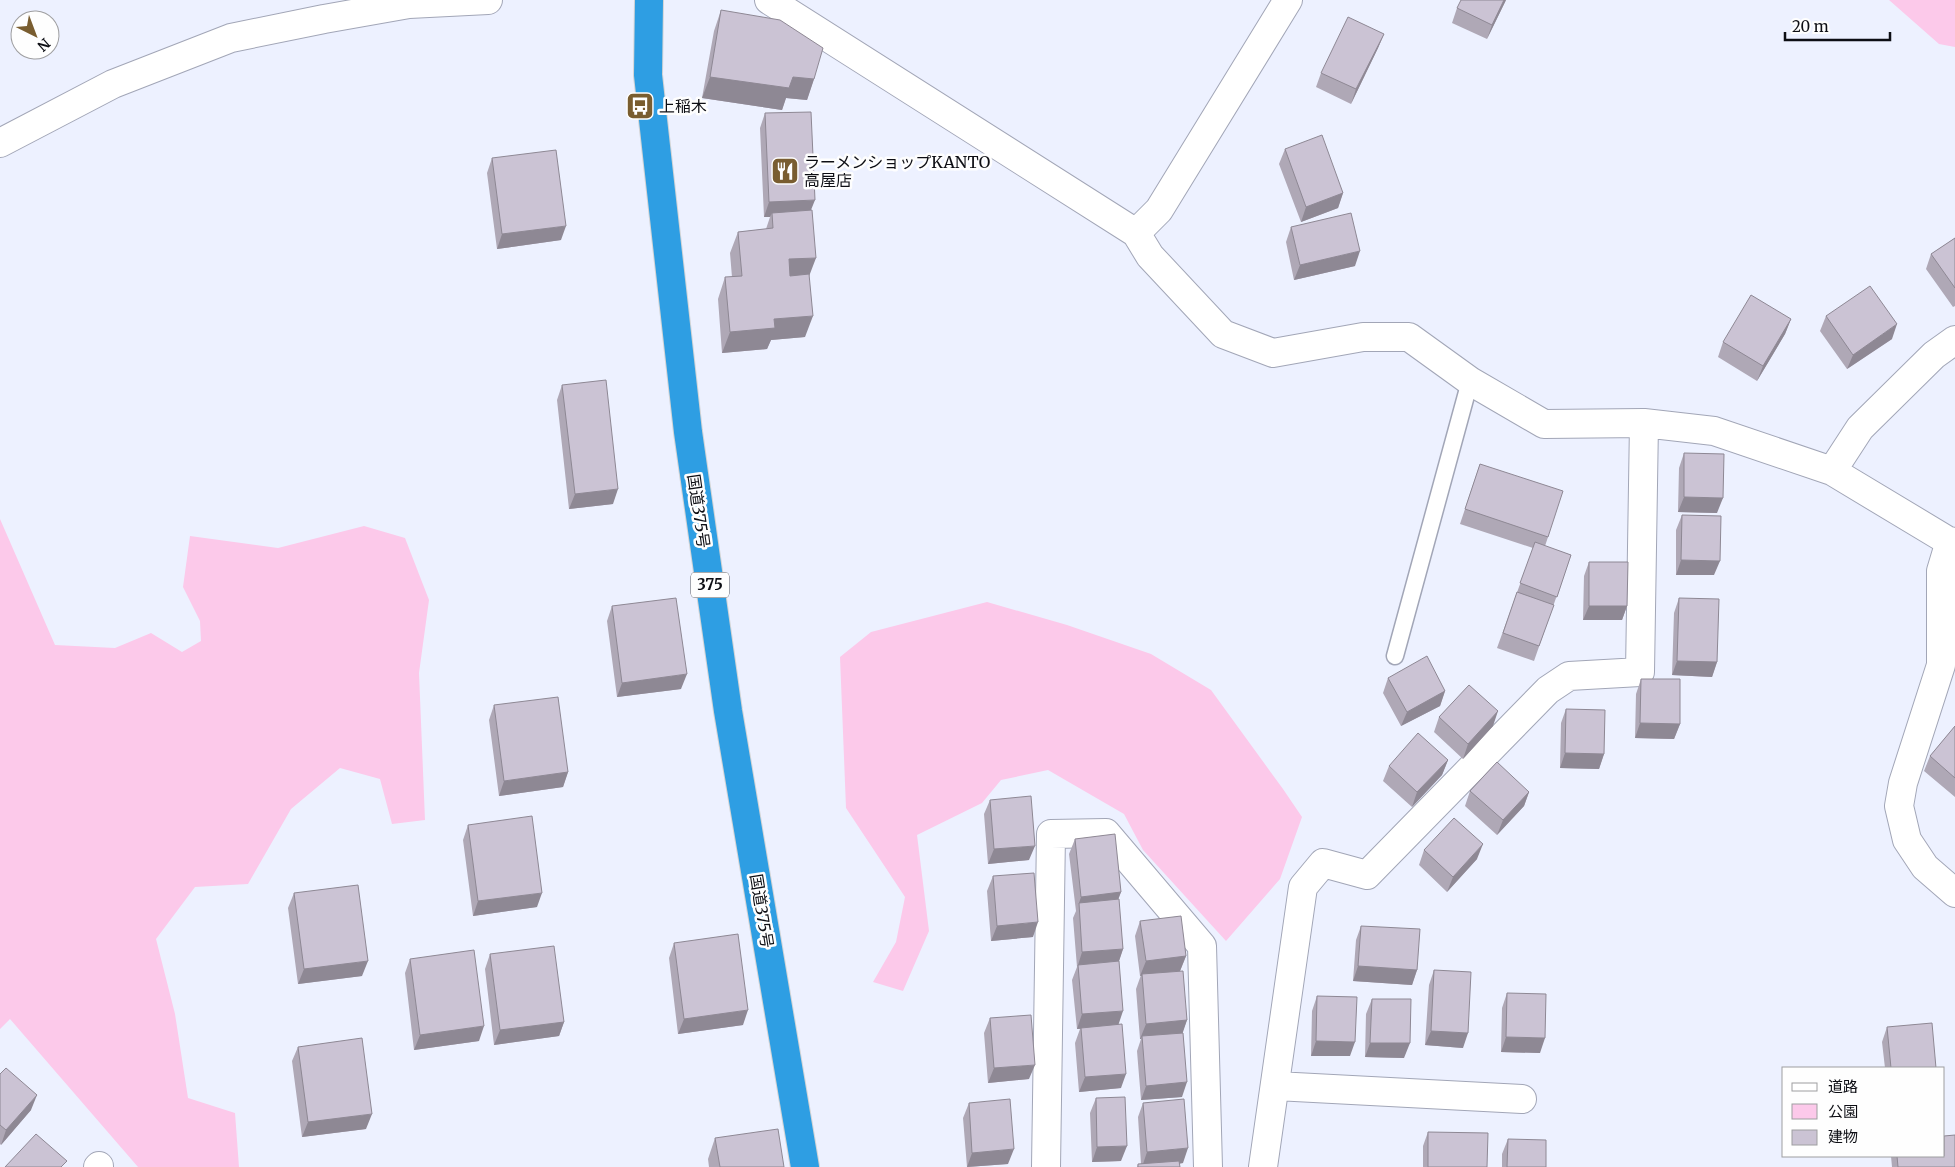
<svg xmlns="http://www.w3.org/2000/svg" width="1955" height="1167" font-family="Merriweather,'Noto Sans JP',serif">
	<style>
		.green { fill: #fcc9ea }
		.lines { fill: none; stroke-linecap: round; stroke-linejoin: round }
		.lane-casing { stroke: #a2a6b7; stroke-width: 19 }
		.street-casing { stroke: #a2a6b7; stroke-width: 30 }
		.secondary-casing { stroke: #a2a6b7; stroke-width: 30 }
		.highway-casing { stroke: #d3d4d5; stroke-width: 30 }
		.lane { stroke: #fff; stroke-width: 16 }
		.street { stroke: #fff; stroke-width: 28 }
		.secondary { stroke: #fff; stroke-width: 28 }
		.highway { stroke: #2e9ee3; stroke-width: 28 }
		.wall { fill: #afa8b6 }
		.shaded-wall { fill: #8e8894 }
		.building { fill: #cbc3d4; stroke: #8e8894 }
		.labels { text-anchor: middle; stroke-width: 5; stroke-linejoin: round; paint-order: stroke }
		.shield { fill: #fefefe; stroke: #55565a; stroke-width: 1 }
		.shield-label { font-size: 15px; font-weight: bold; fill: #0d0e14 }
		.poi-label { font-size: 16px; fill: #0d0e14; stroke: #fefefe; text-anchor: start }
		.street-label { font-size: 16px; fill: #0d0e14; stroke: #fefefe }
	</style>
	<rect width="100%" height="100%" fill="#edf1ff"/>
	<path class="green" d="M1889,0H1955V47L1939,44Z
		M0,519L55,645L115,648L151,633L182,652L201,641L200,621L183,587L190,536L278,548L364,526L405,538L429,600L419,673L425,820L392,824L380,779L340,768L291,809L248,884L195,887L156,939L175,1014L188,1098L235,1113L239,1167H138L10,1019L0,1029Z
		M987,602L1067,625L1151,654L1211,690L1283,789L1302,817L1280,879L1226,941L1143,850L1124,814L1048,770L1001,780L982,803L917,835L929,931L903,991L873,982L896,942L905,897L846,808L840,657L871,632Z"/>
	<g class="lines">
		<g class="lane-casing">
			<path id="lane" d="M1395,656L1470,381"/>
		</g>
		<g class="street-casing">
			<path id="street" d="M769,0L1136,233L1150,256L1223,334L1273,353L1363,337H1409L1470,381L1544,424L1644,423L1714,431L1832,471L1955,545
				M1136,233L1159,210L1288,0
				M1832,471L1860,428L1934,355L1955,340
				M1950,541L1941,571V665L1903,783L1899,806L1907,840L1925,867L1955,893
				M1276,1086L1522,1099
				M98,1167L99,1166
				M1046,1167L1051,834L1106,833L1202,946L1208,1167
				M1263,1167L1303,887L1323,863L1367,875L1548,690L1569,676L1640,672L1644,423"/>
		</g>
		<g class="secondary-casing">
			<path id="secondary" d="M0,143L113,84L231,38L324,19L409,4L488,0"/>
		</g>
		<g class="highway-casing">
			<path id="highway" d="M649,0L648,75L688,432L728,711L805,1167"/>
		</g>
		<use href="#lane" class="lane"/>
		<use href="#street" class="street"/>
		<use href="#secondary" class="secondary"/>
		<use href="#highway" class="highway"/>
	</g>
	<path class="wall" d="M1506,0L1487,39L1452,23L1457,8Z
		M721,10L814,79L807,100L786,98L782,110L702,98L714,31Z
		M1384,34L1378,48L1351,104L1316,87L1321,73Z
		M765,113L811,210L809,276L805,337L771,340L767,349L722,353L718,299L725,277H732L730,253L738,232L766,229L770,217H764L760,128Z
		M1285,149L1343,193L1338,208L1301,222L1279,164Z
		M492,158L561,240L497,249L487,173Z
		M1291,227L1355,266L1294,280L1286,242Z
		M1955,238V306L1953,307L1926,269L1931,254Z
		M1826,316L1892,339L1847,369L1820,331Z
		M1791,319L1785,334L1757,381L1718,357L1723,342Z
		M562,385L613,504L569,509L557,400Z
		M1684,453L1717,513L1678,512L1679,468Z
		M1480,464L1548,537L1545,546L1571,555L1534,661L1497,648L1533,548L1460,524Z
		M1682,515L1714,575H1676V530Z
		M1589,562L1627,606L1622,620H1583L1584,576Z
		M1679,598L1717,662L1712,677L1672,675L1674,613Z
		M612,606L681,689L617,697L607,621Z
		M1388,678L1445,691L1440,706L1401,726L1383,693Z
		M1641,679L1680,724L1674,739L1635,738L1636,694Z
		M494,705L568,772L563,787L499,796L489,720Z
		M1566,709L1604,754L1599,769L1560,768L1561,723Z
		M1439,717L1493,726L1463,759L1434,732Z
		M1955,726V797L1924,771L1930,756Z
		M1448,760L1442,775L1412,807L1383,781L1389,766Z
		M1470,791L1529,792L1524,806L1497,835L1465,806Z
		M990,800L1029,860L988,864L984,814Z
		M468,825L537,907L473,916L463,840Z
		M1075,839L1121,892L1118,900L1123,949L1119,961L1118,1024L1121,1088L1079,1092L1075,1043L1080,1029H1077L1072,980L1077,967L1073,918L1076,911L1069,854Z
		M1424,850L1477,859L1447,892L1419,865Z
		M993,876L1033,937L991,941L987,891Z
		M294,893L362,976L298,984L288,908Z
		M1140,921L1186,956L1180,971L1187,1020L1182,1033V1097L1141,1100L1137,1051L1141,1039H1140L1136,989L1141,975L1140,976L1135,936Z
		M1361,926L1417,970L1412,985L1353,981L1356,940Z
		M674,943L743,1025L678,1034L669,958Z
		M490,954L564,1022L559,1036L494,1045L485,969Z
		M410,959L479,1041L414,1050L405,973Z
		M1434,970L1463,1048L1425,1045L1429,985Z
		M1507,993L1540,1053L1501,1052L1502,1008Z
		M1317,996L1350,1056H1311L1312,1011Z
		M1372,999L1404,1058L1365,1057L1366,1014Z
		M990,1018L1029,1079L988,1083L984,1033Z
		M1887,1027L1936,1068H1885L1882,1042Z
		M298,1047L366,1129L302,1137L292,1061Z
		M0,1074L31,1110L1,1145L0,1144Z
		M1096,1098L1121,1161L1092,1162L1090,1113Z
		M969,1103L1008,1164L967,1167L963,1118Z
		M1143,1103L1183,1163L1179,1164L1180,1167H1137L1138,1164H1141L1138,1117Z
		M1428,1132L1487,1167H1423V1146Z
		M715,1138L784,1167H709L708,1159Z
		M1508,1139L1546,1167H1502V1154Z
		M1891,1156H1944L1955,1167H1892Z"/>
	<path class="shaded-wall" d="M1504,0H1506L1487,39L1492,25Z
		M1384,34L1378,48L1351,104L1356,89Z
		M710,77H793L814,79L807,100L786,98L782,110L702,98Z
		M1343,193L1338,208L1301,222L1306,207Z
		M815,200L809,215L772,213L770,217H764L769,202Z
		M566,226L561,240L497,249L502,234Z
		M1360,251L1355,266L1294,280L1300,265Z
		M816,258L808,279L781,281L789,259Z
		M813,316L805,337L771,340L767,349L722,353L730,332L774,319Z
		M1791,319L1785,334L1757,381L1763,366Z
		M1897,324L1892,339L1847,369L1853,355Z
		M618,489L613,504L569,509L575,494Z
		M1684,497L1723,498L1717,513L1678,512Z
		M1681,560L1720,561L1714,575H1676Z
		M1589,606H1627L1622,620H1583Z
		M1677,661L1717,662L1712,677L1672,675Z
		M687,674L681,689L617,697L622,683Z
		M1445,691L1440,706L1401,726L1407,712Z
		M1498,711L1493,726L1463,759L1468,744Z
		M1640,723L1680,724L1674,739L1635,738Z
		M1565,753L1604,754L1599,769L1560,768Z
		M1448,760L1442,775L1412,807L1417,792Z
		M568,772L563,787L499,796L504,781Z
		M1529,792L1524,806L1497,835L1503,820Z
		M1483,844L1477,859L1447,892L1453,877Z
		M1035,846L1029,860L988,864L994,849Z
		M1121,892L1115,907L1079,903L1081,897Z
		M542,893L537,907L473,916L478,901Z
		M1038,922L1033,937L991,941L997,926Z
		M1123,949L1118,964L1078,965L1082,952Z
		M1186,956L1180,971L1140,976L1146,961Z
		M368,961L362,976L298,984L304,969Z
		M1358,966L1417,970L1412,985L1353,981Z
		M748,1010L743,1025L678,1034L684,1019Z
		M1123,1011L1118,1026L1077,1029L1082,1014Z
		M1187,1020L1182,1035L1142,1036L1141,1039H1140L1146,1024Z
		M564,1022L559,1036L494,1045L500,1030Z
		M484,1026L479,1041L414,1050L420,1035Z
		M1431,1031L1468,1033L1463,1048L1425,1045Z
		M1506,1037L1545,1038L1540,1053L1501,1052Z
		M1316,1041L1355,1042L1350,1056H1311Z
		M1370,1043H1410L1404,1058L1365,1057Z
		M1035,1065L1029,1079L988,1083L994,1068Z
		M1126,1074L1121,1088L1079,1092L1085,1077Z
		M1187,1082L1182,1097L1141,1100L1146,1086Z
		M37,1095L31,1110L1,1145L6,1130Z
		M372,1114L366,1129L302,1137L308,1122Z
		M1127,1146L1121,1161L1092,1162L1097,1147Z
		M1188,1148L1183,1163L1142,1167L1147,1152Z
		M1014,1149L1008,1164L967,1167L972,1153Z"/>
	<path class="building" d="M1461,0H1504L1492,25L1457,8Z
		M721,10L780,20L823,48L814,79L793,77L789,88L710,77Z
		M1348,17L1384,34L1356,89L1321,73Z
		M811,112L815,200L769,202L765,113Z
		M1322,135L1343,193L1306,207L1285,149Z
		M556,150L566,226L502,234L492,158Z
		M812,210L816,258L789,259L790,276L809,274L813,316L774,319L775,328L730,332L725,277L742,276L738,232L773,228L772,213Z
		M1351,213L1360,251L1300,265L1291,227Z
		M1955,238V288L1931,254Z
		M1870,286L1897,324L1853,355L1826,316Z
		M1751,295L1791,319L1763,366L1723,342Z
		M606,380L618,489L575,494L562,385Z
		M1684,453L1724,454L1723,498L1684,497Z
		M1480,464L1563,491L1548,537L1465,509Z
		M1682,515L1721,516L1720,561L1681,560Z
		M1535,542L1571,555L1557,597L1520,583Z
		M1589,562H1628L1627,606H1589Z
		M1517,592L1554,605L1539,646L1503,633Z
		M676,598L687,674L622,683L612,606Z
		M1679,598L1719,599L1717,662L1677,661Z
		M1427,656L1445,691L1407,712L1388,678Z
		M1641,679H1680V724L1640,723Z
		M1469,685L1498,711L1468,744L1439,717Z
		M558,697L568,772L504,781L494,705Z
		M1566,709L1605,710L1604,754L1565,753Z
		M1955,726V778L1930,756Z
		M1418,733L1448,760L1417,792L1389,766Z
		M1497,762L1529,792L1503,820L1470,791Z
		M1031,796L1035,846L994,849L990,800Z
		M532,816L542,893L478,901L468,825Z
		M1454,818L1483,844L1453,877L1424,850Z
		M1115,834L1121,892L1081,897L1075,839Z
		M1034,873L1038,922L997,926L993,876Z
		M358,885L368,961L304,969L294,893Z
		M1119,899L1123,949L1082,952L1079,903Z
		M1181,916L1186,956L1146,961L1140,921Z
		M1361,926L1420,929L1417,970L1358,966Z
		M738,934L748,1010L684,1019L674,943Z
		M554,946L564,1022L500,1030L490,954Z
		M474,950L484,1026L420,1035L410,959Z
		M1119,961L1123,1011L1082,1014L1078,965Z
		M1434,970L1471,972L1468,1033L1431,1031Z
		M1183,971L1187,1020L1146,1024L1142,974Z
		M1507,993L1546,994L1545,1038L1506,1037Z
		M1317,996L1357,997L1355,1042L1316,1041Z
		M1372,999H1411L1410,1043H1370Z
		M1031,1015L1035,1065L994,1068L990,1018Z
		M1932,1023L1936,1068H1891L1887,1027Z
		M1122,1024L1126,1074L1085,1077L1081,1028Z
		M1183,1033L1187,1082L1146,1086L1142,1036Z
		M362,1038L372,1114L308,1122L298,1047Z
		M6,1068L37,1095L6,1130L0,1125V1074Z
		M1125,1097L1127,1146L1097,1147L1096,1098Z
		M1010,1099L1014,1149L972,1153L969,1103Z
		M1184,1099L1188,1148L1147,1152L1143,1103Z
		M778,1129L784,1167H720L715,1138Z
		M1428,1132L1488,1133L1487,1167H1428Z
		M36,1134L67,1161L61,1167H5Z
		M1955,1135V1167H1898L1897,1156H1944V1136Z
		M1508,1139L1546,1140V1167H1507Z
		M1179,1161L1180,1167H1138V1164Z"/>
	<defs>
		<g id="bus-square" transform="scale(1.4375)"><rect x="-9" y="-9" width="18" height="18" rx="4" fill="#795d30" stroke="#fefefe"/><path d="M-5-6H5V4H4V6H2V4H-2V6H-4V4H-5ZM-3.5-4V0h7V-4ZM-3.5 1.2v1.5H-2V1.2ZM2 1.2v1.5H3.5V1.2Z" fill="#fff"/></g>
		<g id="restaurant-square" transform="scale(1.4375)"><rect x="-9" y="-9" width="18" height="18" rx="4" fill="#795d30" stroke="#fefefe"/><path d="M-5-6h1v4h1v-4h1v4h1v-4h1v5L-1.5 .5V6h-2V.5L-5-1ZM5-6V6H3V1.5H1.5Q1.5-4 5-6Z" fill="#fff"/></g>
	</defs>
	<g fill-rule="evenodd">
		<use href="#bus-square" x="640" y="106"/>
		<use href="#restaurant-square" x="785" y="171"/>
	</g>
	<g class="labels">
		<rect class="shield" x="691" y="572.5" width="38" height="25" rx="4"/>
		<g class="shield-label">
			<text x="710" y="590">375</text>
		</g>
		<g class="poi-label">
			<text x="659" y="112">上稲木</text>
			<text x="804" y="168">ラーメンショップKANTO<tspan x="804" dy="18">高屋店</tspan></text>
		</g>
		<g class="street-label">
			<text transform="translate(699 511) rotate(82)" y="6">国道375号</text>
			<text transform="translate(762 911) rotate(81)" y="6">国道375号</text>
		</g>
	</g>
	<rect x="1782" y="1067" width="162" height="90" fill="#fefefe" stroke="#9e9ea0"/>
	<rect x="1792" y="1083" width="25" height="8" fill="#ffffff" stroke="#9e9ea0"/>
	<text x="1828" y="1092" font-size="15" fill="#0d0e14">道路</text>
	<rect x="1792" y="1104" width="25" height="15" fill="#fcc9ea" stroke="#9e9ea0"/>
	<text x="1828" y="1117" font-size="15" fill="#0d0e14">公園</text>
	<rect x="1792" y="1130" width="25" height="15" fill="#cbc3d4" stroke="#9e9ea0"/>
	<text x="1828" y="1142" font-size="15" fill="#0d0e14">建物</text>
	<g transform="translate(35 35) rotate(138)"><circle r="24" fill="#fefefe" stroke="#9e9ea0"/>
	<path d="M0-4L9 19L0 12L-9 19Z" fill="#795d30"/>
	<text y="-8" font-size="14" font-weight="bold" text-anchor="middle" fill="#0d0e14">N</text>
	</g>
	<path d="M1785 32v8h105v-8" fill="none" stroke="#0d0e14" stroke-width="2.5"/>
	<text x="1792" y="32" font-size="15" fill="#0d0e14" stroke="#fefefe" stroke-width="4" paint-order="stroke">20 m</text>
</svg>
